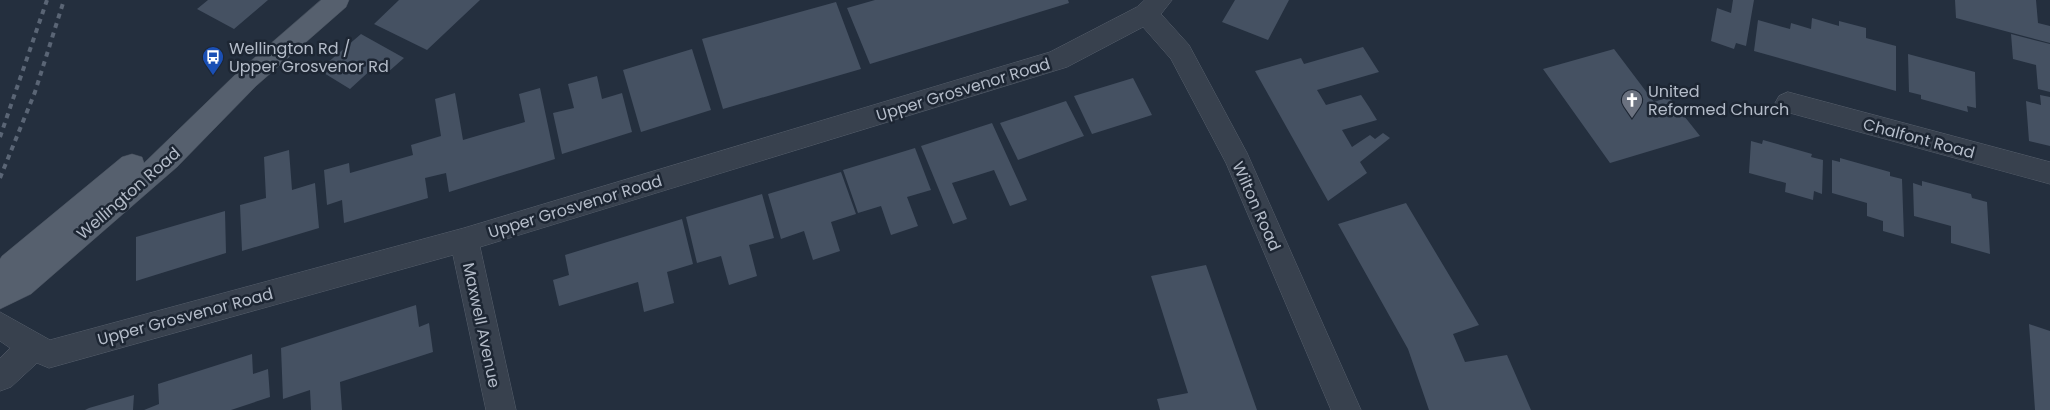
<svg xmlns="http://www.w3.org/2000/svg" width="2050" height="410" font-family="Poppins,sans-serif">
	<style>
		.building { fill: #455162 }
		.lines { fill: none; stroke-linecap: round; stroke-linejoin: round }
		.street-casing { stroke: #565f6c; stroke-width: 1 }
		.primary-casing { stroke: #414a57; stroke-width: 1 }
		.street { fill: #38414e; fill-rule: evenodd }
		.primary { fill: #56606e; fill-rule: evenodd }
		.rail { stroke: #5a6575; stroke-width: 4; stroke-dasharray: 5 5; stroke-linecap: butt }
		.labels { text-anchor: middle; stroke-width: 5; stroke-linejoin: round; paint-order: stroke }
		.poi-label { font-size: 16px; fill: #b4bcc9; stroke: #1d2633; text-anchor: start }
		.street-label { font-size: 16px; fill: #b4bcc9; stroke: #1d2633 }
	</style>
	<rect width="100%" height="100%" fill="#242f3e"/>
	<path class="building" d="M208,0H268L234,29L197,9Z
		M399,0H480L427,50L374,24Z
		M875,0H1068L1069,3L870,64L847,8Z
		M1235,0H1289L1268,40L1222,22Z
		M1733,0H1754L1746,46L1736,43L1734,49L1711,41L1717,8L1731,13Z
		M1955,0H2036L2038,23L2050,26V43L1956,18Z
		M836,2L861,69L723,109L702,39Z
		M1812,18L1839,26V21L1866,28V38L1896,46V91L1754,51L1758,20L1790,29L1791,23L1811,29Z
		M361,34L404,58L387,73L375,66L350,89L319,70Z
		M2011,34L2050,44V92L2038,89L2036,65L2013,59Z
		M1363,47L1379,72L1317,90L1326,105L1361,95L1369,107L1377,120L1342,130L1352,147L1370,135L1375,139L1383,133L1390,138L1360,162L1367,173L1328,201L1255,71L1301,58L1304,64Z
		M692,49L711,110L641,132L623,70Z
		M1614,49L1654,102L1669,97L1700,136L1610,163L1543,69Z
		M1908,54L1975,72L1976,108L1967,106L1968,112L1921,99V95L1909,92Z
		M597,76L602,99L622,93L632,132L562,154L553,113L574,108L568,84Z
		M1133,78L1152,115L1092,134L1074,96Z
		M540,88L555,159L449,192L446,173L425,178L428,198L344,223L342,200L327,205L324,170L349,163L350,173L413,155L411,145L441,136L435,99L455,93L463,140L525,122L519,94Z
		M2040,95L2050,97V146L2029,141L2026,101L2041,105Z
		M1066,101L1084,136L1018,160L1000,123Z
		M992,123L1027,200L1010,206L994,170L975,176L952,183L967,219L953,224L921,146Z
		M1763,140L1812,154L1811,157L1823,160L1822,194L1814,191L1813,200L1785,192L1786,183L1749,173L1751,141L1762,144Z
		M915,148L931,190L907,197L918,226L891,235L881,206L858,213L843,170Z
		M289,150L292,190L315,183L319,228L242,251L240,205L266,198L264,157Z
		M1840,158L1890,172V176L1902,179L1904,237L1883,231V221L1867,216V203L1832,193V160L1840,162Z
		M841,172L856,214L831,222L840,251L813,260L804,231L781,239L768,194Z
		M1922,181L1971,194L1972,198L1987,202L1990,254L1951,243V226L1914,216L1913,183L1922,186Z
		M762,194L774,238L749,245L757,276L729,285L721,256L697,263L686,217Z
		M1406,203L1479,325L1453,334L1465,362L1507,355L1531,410H1429L1408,349L1338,224Z
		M225,211L226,253L136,281V237Z
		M682,219L693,264L667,272L674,303L644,312L638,282L559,306L553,280L569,275L565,255Z
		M1206,265L1219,302L1257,410H1160L1157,399L1188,393L1151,276Z
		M416,305L419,327L429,323L433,352L340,382L342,410H311L310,390L283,399L281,348Z
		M2029,324L2050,331V410H2035Z
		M252,354L253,374L268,369L270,397L231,410H144L159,404L158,384Z
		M134,395L133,410H85L89,408Z"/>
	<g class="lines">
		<g class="street-casing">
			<path id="street" d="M1145,0H1172L1161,14L1189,45L1247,153L1361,410H1331L1226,163L1171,59L1143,27L1067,67L480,247L516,410H486L453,255L49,368L37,363L11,387L0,391V358L10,348L0,341V312L50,340L464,228L1050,52L1137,7Z
				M1788,92L2050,162V184L1779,110L1775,103L1779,96Z"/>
		</g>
		<g class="primary-casing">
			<path id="primary" d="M321,0H349L346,7L256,86L177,167L31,294L0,309V259L2,256L122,157L132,154L142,157L144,163L238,72Z"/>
		</g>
		<use href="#street" class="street"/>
		<use href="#primary" class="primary"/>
		<path class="rail" d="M0,137L47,0
			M0,178L35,92L64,0"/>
	</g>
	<defs>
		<g id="bus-pin" transform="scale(1.125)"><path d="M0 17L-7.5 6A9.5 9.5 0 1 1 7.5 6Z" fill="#1a4fb4" stroke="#1d2633"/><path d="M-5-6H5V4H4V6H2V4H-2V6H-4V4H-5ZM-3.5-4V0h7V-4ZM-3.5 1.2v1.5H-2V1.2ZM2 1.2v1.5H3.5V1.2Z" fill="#fff"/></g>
		<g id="church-pin" transform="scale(1.125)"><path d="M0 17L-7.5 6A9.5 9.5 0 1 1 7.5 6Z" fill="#6b7280" stroke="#1d2633"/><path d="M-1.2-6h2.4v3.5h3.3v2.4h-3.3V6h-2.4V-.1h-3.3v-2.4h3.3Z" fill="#fff"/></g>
	</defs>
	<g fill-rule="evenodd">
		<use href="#bus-pin" x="213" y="57"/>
		<use href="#church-pin" x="1632" y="100"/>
	</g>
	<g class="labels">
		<g class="poi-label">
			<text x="229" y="54">Wellington Rd /<tspan x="229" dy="18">Upper Grosvenor Rd</tspan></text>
			<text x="1648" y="97">United<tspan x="1648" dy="18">Reformed Church</tspan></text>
		</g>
		<g class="street-label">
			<text transform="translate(963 89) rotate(-17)" y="6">Upper Grosvenor Road</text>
			<text transform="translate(1919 138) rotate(15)" y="6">Chalfont Road</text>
			<text transform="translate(128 193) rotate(-41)" y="6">Wellington Road</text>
			<text transform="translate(575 206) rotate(-17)" y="6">Upper Grosvenor Road</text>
			<text transform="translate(1257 206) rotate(66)" y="6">Wilton Road</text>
			<text transform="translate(185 316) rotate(-15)" y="6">Upper Grosvenor Road</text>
			<text transform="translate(482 325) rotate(78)" y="6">Maxwell Avenue</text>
		</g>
	</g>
</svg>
